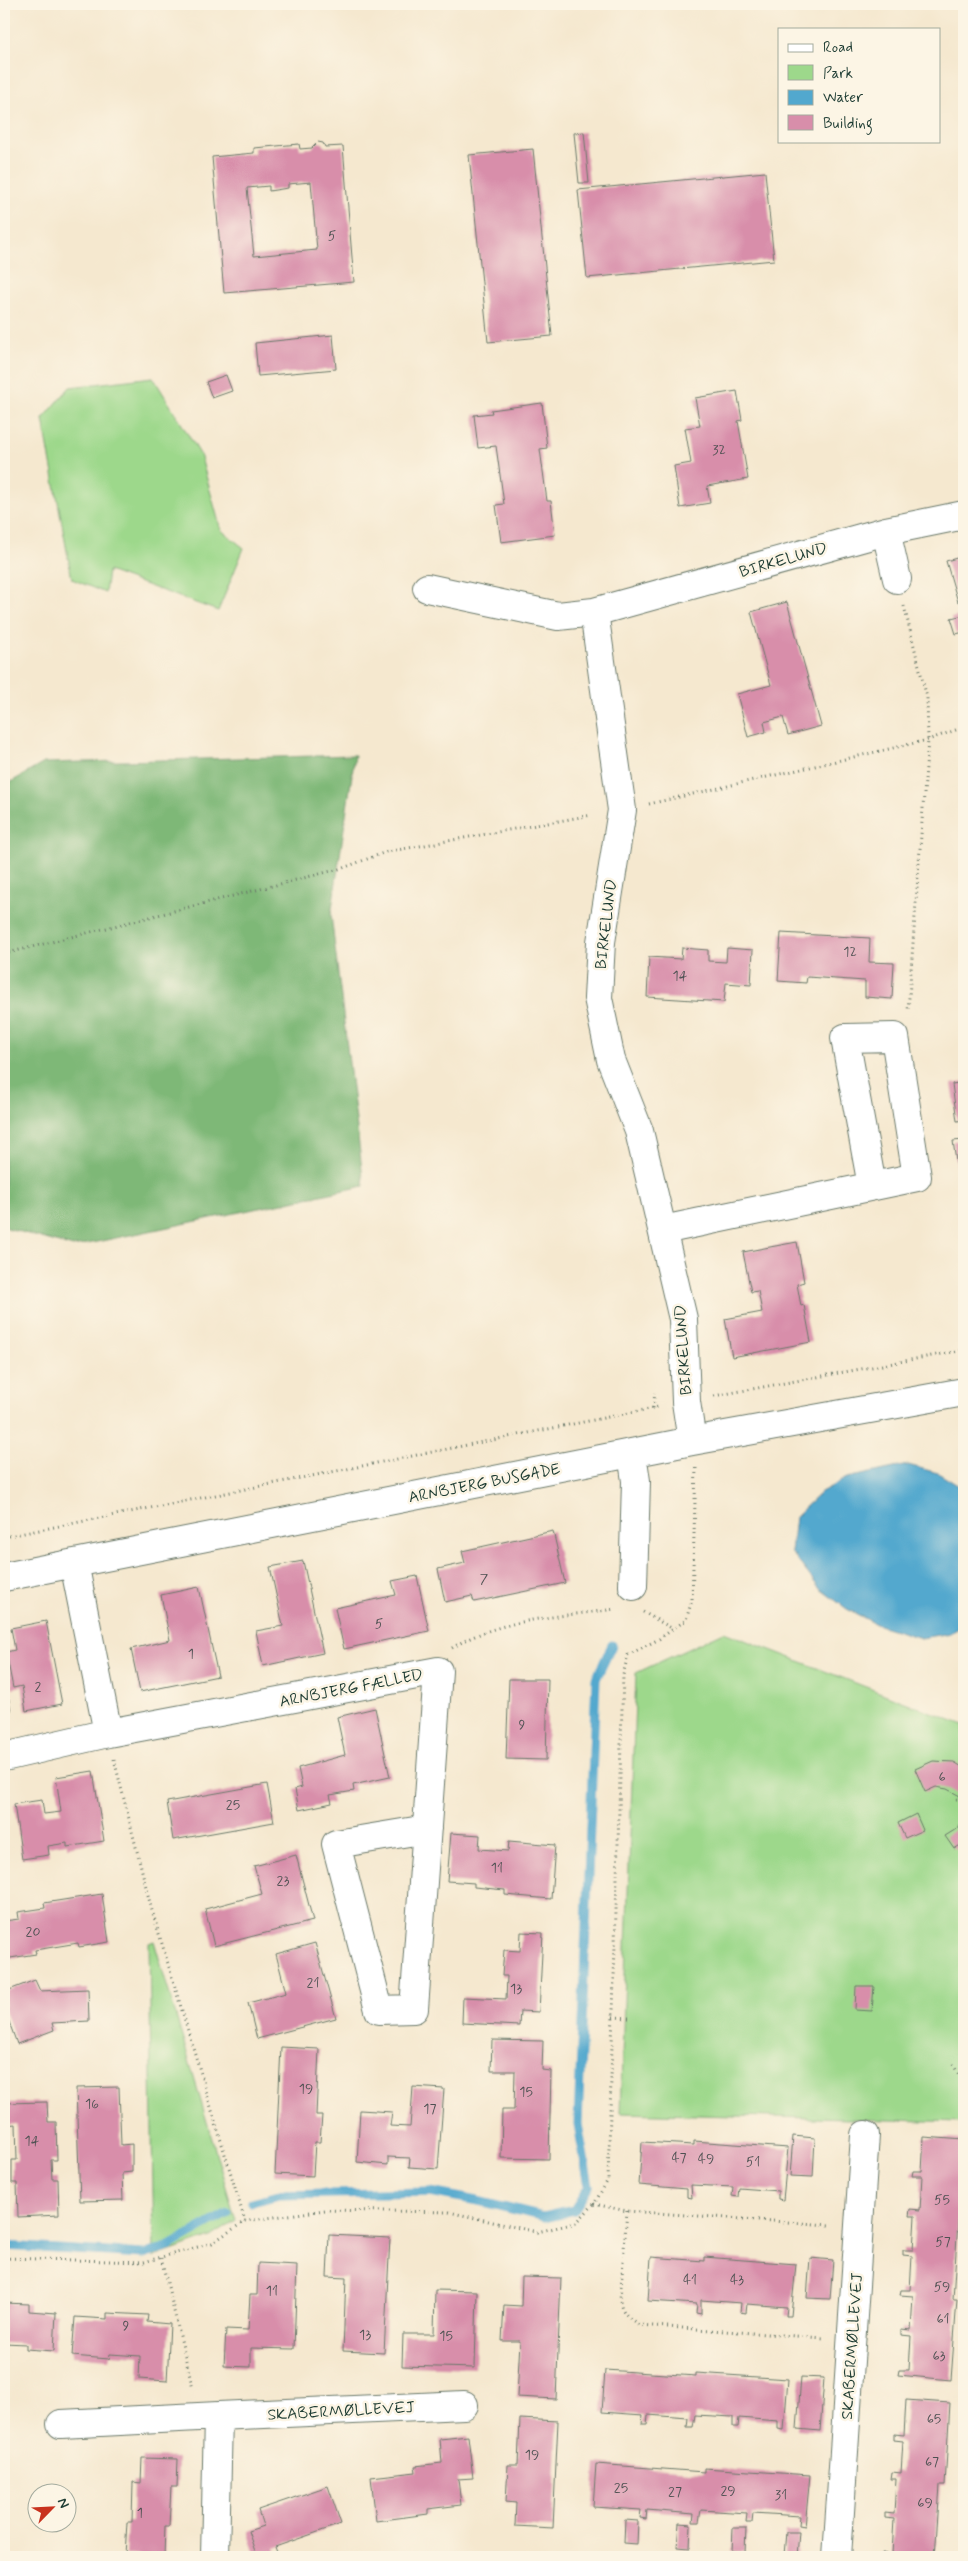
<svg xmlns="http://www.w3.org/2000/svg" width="968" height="2561" font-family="Mynerve,sans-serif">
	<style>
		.green { fill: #9dd88b; stroke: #5e8a60 }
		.forest { fill: #7eb877; stroke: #4e7a56 }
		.water { fill: #52a8ce; stroke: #387281 }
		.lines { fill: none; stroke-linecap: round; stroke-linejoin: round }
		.stream { stroke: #52a8ce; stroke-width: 9 }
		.building { fill: #d88eaa; fill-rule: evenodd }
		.minor-casing { stroke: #6a796a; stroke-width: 30 }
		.path { stroke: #6a796a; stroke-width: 3; stroke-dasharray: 1 4; stroke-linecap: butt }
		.minor { stroke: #fff; stroke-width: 28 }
		.labels { text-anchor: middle; stroke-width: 5; stroke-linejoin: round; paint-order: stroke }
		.number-label { font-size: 14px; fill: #4d5152 }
		.street-label { font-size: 16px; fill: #1f3d34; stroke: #fcf5e5 }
	</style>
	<rect width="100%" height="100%" fill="#fcf5e5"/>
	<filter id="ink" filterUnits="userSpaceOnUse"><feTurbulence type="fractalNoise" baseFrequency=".02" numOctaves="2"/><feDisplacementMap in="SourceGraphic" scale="10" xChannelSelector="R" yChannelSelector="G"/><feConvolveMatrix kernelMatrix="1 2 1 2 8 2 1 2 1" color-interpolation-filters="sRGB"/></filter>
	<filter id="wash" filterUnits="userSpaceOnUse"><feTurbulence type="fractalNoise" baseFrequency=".0096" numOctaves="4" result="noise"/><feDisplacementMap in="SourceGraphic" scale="20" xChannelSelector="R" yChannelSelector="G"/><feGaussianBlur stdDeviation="1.12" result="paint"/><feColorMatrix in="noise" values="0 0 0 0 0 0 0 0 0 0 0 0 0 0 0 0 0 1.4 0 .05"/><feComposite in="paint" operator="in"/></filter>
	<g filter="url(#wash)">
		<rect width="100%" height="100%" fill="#f5e8cf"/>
		<path class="green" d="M153,377L200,454L221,530L244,548L218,611L108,571L105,593L72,579L43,419L70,387Z
			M724,1632L964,1725V2122L620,2113L636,1673Z
			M154,1941L236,2221L211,2237L154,2257L149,1943Z"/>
		<path class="forest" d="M355,755L331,915L364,1186L73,1247L4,1227V786L44,763Z"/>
		<path class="water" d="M908,1465L938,1473L964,1489V1624L950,1633L921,1638L876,1624L847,1609L819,1588L791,1552L795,1517L821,1492L847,1478Z"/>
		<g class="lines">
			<path class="stream" d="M252,2202L279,2195L430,2192L478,2201L544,2217L574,2210L589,2186L578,2124L596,1679L612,1645
				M4,2246L145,2254L164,2249L228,2213"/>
		</g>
		<g id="blocks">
			<path class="building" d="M584,132L589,183H579L574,133Z
				M318,142L323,143L325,147L343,146L354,282L224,293L212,157L254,153V148L299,144L300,149L312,148ZM311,182L317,250L254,256L247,188L269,186V191L288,188V184Z
				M533,149L552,336L488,342L469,155Z
				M765,172L774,260L587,278L578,190Z
				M333,335L336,369L258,376L255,343Z
				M226,375L232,391L212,398L206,382Z
				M737,391L742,420L738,421L748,479L707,486L710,503L680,508L674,466L691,463L685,428L700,426L695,398Z
				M542,403L547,448L540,449L547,501H551L555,535L501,542L496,505L504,504L496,446L478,448L474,415L492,413L491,410Z
				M964,556V607L962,601L958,602L946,561Z
				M787,602L821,726L788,735L783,717L764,722L766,732L748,737L737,694L771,685L751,612Z
				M964,615V632L956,634L951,618Z
				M781,933L870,938L869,962L894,963L892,999L865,997V981L807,977L806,983L778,981Z
				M682,948L708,950V961L726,962L727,948L753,950L751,985L726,983L724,1002L647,997L649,957L681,959Z
				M964,1082V1120L957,1121L952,1084Z
				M964,1140V1174L958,1175L953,1141Z
				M797,1242L804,1282L797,1284L801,1306L804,1305L811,1342L732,1357L725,1319L762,1312L758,1291L751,1292L743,1252Z
				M553,1531L565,1583L474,1602L472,1596L445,1602L438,1569L465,1563L462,1551Z
				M303,1561L323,1653L263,1666L256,1631L283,1626L270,1567Z
				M417,1576L429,1631L344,1649L335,1608L396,1595L392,1581Z
				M199,1587L218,1676L140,1692L131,1649L170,1640L161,1595Z
				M46,1621L62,1704L26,1711L22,1686L13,1688L6,1652L15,1650L11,1628Z
				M509,1679H548L546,1760L506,1759Z
				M7,1690L11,1711L4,1713V1691Z
				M375,1708L390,1777L353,1785L354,1791L330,1795L332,1803L299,1810L295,1789L302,1787L298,1768L345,1755L337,1717Z
				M933,1761L954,1762L964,1768V1787L960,1796L947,1789L936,1787L925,1792L915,1769Z
				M93,1771L104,1841L67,1847V1843L48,1846L49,1855L22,1859L14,1804L42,1800L44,1814L61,1812L56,1777Z
				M267,1784L274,1822L173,1840L167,1802Z
				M916,1814L923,1830L905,1838L898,1823Z
				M964,1817V1843L954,1849L945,1836L958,1828Z
				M451,1833L480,1835L479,1849L508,1851L509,1841L555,1845L551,1899L505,1895V1890L474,1887V1883L447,1881Z
				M296,1855L313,1921L214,1946L205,1909L262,1894L254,1866Z
				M102,1894L109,1942L79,1947L78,1943L35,1950L36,1954L4,1959V1921L19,1919L18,1912L45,1908L44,1903Z
				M521,1932L543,1933L539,2012L520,2011L519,2026L462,2023L463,1997L506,1999L507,1976H502L504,1950L520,1951Z
				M315,1943L336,2018L257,2039L248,2003L286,1993L276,1954Z
				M35,1980L40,1991L88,1989L89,2021L52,2023L54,2030L17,2044L4,2008V1992Z
				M856,1986H874L872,2011L855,2010Z
				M492,2040L543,2041L542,2070L551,2071L549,2159L501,2158L502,2110H514L515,2071H491Z
				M281,2047L319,2049L316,2115H322L320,2142H315L313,2176L275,2174Z
				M119,2087L121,2145L132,2144V2172L122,2173L123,2200L80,2201L76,2088Z
				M413,2087L444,2089L438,2169L409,2167L410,2158L388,2157V2165L357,2162L360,2110L392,2112L390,2126L410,2127Z
				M47,2102L48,2122H56L57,2160H51L52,2179H58L59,2215L18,2217L17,2183H12V2160H17L16,2124L4,2125V2103Z
				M793,2136L815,2138L813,2177L790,2176Z
				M924,2137L964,2140V2195L963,2222L958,2221L953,2299H957L951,2380L898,2375L899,2370H909L911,2336L901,2335V2329L911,2330L913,2296L900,2295L901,2290H910L912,2256L903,2255V2250H913L915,2216H909L910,2209L920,2210L922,2176H912L913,2171H922Z
				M694,2141L788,2148L783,2200L778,2199V2191L739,2188L738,2197L732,2196L733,2187L691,2185L692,2198L687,2197V2189L639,2185L642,2142L694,2145Z
				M329,2235L390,2238L384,2353L343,2351L346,2278L327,2277Z
				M651,2257L704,2261V2257L796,2264L791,2316H786L787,2307L747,2304L746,2313L740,2312L741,2303L701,2300V2314L696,2313L697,2304L648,2301Z
				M810,2258L833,2260L830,2299L807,2298Z
				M258,2263L297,2265L294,2349L251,2348V2367L224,2366L226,2329L248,2330L250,2295H257Z
				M522,2277L561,2278L556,2399L517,2397L520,2341H502L504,2305L521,2306Z
				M435,2290L477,2291L475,2368L402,2366L403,2334H434Z
				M4,2303L29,2304V2311L56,2313L54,2351L26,2349V2344L4,2343Z
				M107,2313L148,2315L147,2322L170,2324L167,2381L139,2379L140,2356L110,2354L109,2359L72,2356L75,2317L107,2319Z
				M605,2370L696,2376V2373L788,2379L784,2430L778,2429V2421L739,2418L738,2427H733V2417L695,2415L693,2427H687L688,2418L648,2415L647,2424H642L643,2415L602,2412Z
				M801,2377L824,2378L820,2431L797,2429Z
				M906,2400L950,2403L945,2485H940L935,2557H882V2553L892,2554L894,2519L885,2518V2513L894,2514L896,2479H891L892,2472L901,2473L903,2441L894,2440V2434L904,2435Z
				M520,2419L558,2421L553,2528L515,2526L516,2503L506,2502L508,2465H518Z
				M468,2436L473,2478L458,2479L461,2505L428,2509V2514L376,2521L371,2477L416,2472L415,2466L442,2463L440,2439Z
				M142,2458L178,2459L177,2487H171L169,2526H165L164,2557L125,2555L127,2522H132L133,2482L141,2483Z
				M596,2464L704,2472V2468L810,2475L805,2526L799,2525L800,2516L753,2513L752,2522H746L747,2513L701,2510L699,2522H693L694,2514L647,2510L646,2519L640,2518L641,2510L593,2507Z
				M328,2486L341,2524L275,2547L278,2555L257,2557L248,2531L263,2526L258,2510Z
				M625,2520L638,2521L637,2544L624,2543Z
				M679,2523L691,2524L690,2548L677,2547Z
				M733,2528H746L745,2552L732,2551Z
				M786,2532H799L797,2556L784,2555Z"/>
		</g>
	</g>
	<g filter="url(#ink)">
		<use href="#blocks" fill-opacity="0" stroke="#6a796a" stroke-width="1"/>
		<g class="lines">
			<g class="minor-casing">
				<path id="minor" d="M886,531L897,579
					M427,588L558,616L594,612
					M663,1230L917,1177L895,1037L845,1038L872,1186
					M692,1441L686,1402L683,1319L639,1131L611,1060L598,998L601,942L622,810L594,612L886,531L964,515
					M632,1453L636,1481L633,1586
					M74,1563L108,1733L438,1671L414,2009L379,2010L336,1844L427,1829
					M4,1577L692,1441L964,1392
					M4,1757L108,1733
					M61,2424L218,2416
					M215,2557L218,2416L464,2405
					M837,2557L865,2135"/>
			</g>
			<path class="path" d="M904,606L927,698L928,740L908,1011
				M649,804L928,740L964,727
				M4,954L343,868L386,852L592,815
				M714,1396L964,1350
				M653,1408L655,1393
				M4,1537L659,1407
				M643,1612L673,1629
				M452,1648C499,1618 561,1617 615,1609
				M114,1759L151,1907L245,2221
				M956,1799L964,1801
				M613,2017L630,2018
				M953,2064L964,2084
				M594,2204L627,2211L830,2225
				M627,2211L620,2299C621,2313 629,2318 639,2325L824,2338
				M4,2258L144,2262L212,2243L245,2221L325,2210L449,2212L537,2232L576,2223L594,2204L608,2180L623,1675L628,1655L659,1639L686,1620L692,1600L696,1468
				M161,2258L193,2389"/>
			<use href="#minor" class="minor"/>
		</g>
	</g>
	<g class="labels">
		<g class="number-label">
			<text x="332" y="240">5</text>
			<text x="719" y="454">32</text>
			<text x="850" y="956">12</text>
			<text x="680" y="980">14</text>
			<text x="484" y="1583">7</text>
			<text x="379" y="1628">5</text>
			<text x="191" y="1658">1</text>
			<text x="38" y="1691">2</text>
			<text x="522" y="1729">9</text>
			<text x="942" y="1781">6</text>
			<text x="233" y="1809">25</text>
			<text x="497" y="1872">11</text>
			<text x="283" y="1885">23</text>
			<text x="33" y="1936">20</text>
			<text x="313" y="1987">21</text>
			<text x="516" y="1993">13</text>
			<text x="306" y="2093">19</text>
			<text x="526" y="2096">15</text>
			<text x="92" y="2108">16</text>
			<text x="430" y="2113">17</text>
			<text x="32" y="2145">14</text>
			<text x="679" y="2162">47</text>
			<text x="706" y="2163">49</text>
			<text x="753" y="2166">51</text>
			<text x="942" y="2204">55</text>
			<text x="943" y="2246">57</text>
			<text x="690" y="2284">41</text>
			<text x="737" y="2284">43</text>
			<text x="942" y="2291">59</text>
			<text x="272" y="2295">11</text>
			<text x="943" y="2323">61</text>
			<text x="126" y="2330">9</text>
			<text x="365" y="2339">13</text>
			<text x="446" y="2340">15</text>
			<text x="939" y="2360">63</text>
			<text x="934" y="2423">65</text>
			<text x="532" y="2459">19</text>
			<text x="932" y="2466">67</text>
			<text x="621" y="2492">25</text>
			<text x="728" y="2495">29</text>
			<text x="675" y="2496">27</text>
			<text x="781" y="2499">31</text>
			<text x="925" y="2507">69</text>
			<text x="140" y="2517">1</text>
		</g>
		<g class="street-label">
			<text transform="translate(783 559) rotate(-16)" y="6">BIRKELUND</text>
			<text transform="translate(605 924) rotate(-83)" y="6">BIRKELUND</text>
			<text transform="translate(682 1350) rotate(-94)" y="6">BIRKELUND</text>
			<text transform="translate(484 1482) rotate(-11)" y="6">ARNBJERG BUSGADE</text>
			<text transform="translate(351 1687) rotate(-11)" y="6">ARNBJERG FÆLLED</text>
			<text transform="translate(851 2346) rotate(-86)" y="6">SKABERMØLLEVEJ</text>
			<text transform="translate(341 2410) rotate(-3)" y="6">SKABERMØLLEVEJ</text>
		</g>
	</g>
	<rect width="968" height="2561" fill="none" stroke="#fcf5e5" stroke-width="20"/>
	<rect x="778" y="28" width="162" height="115" fill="#fcf5e5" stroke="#a4ab9e"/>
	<rect x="788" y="44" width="25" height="8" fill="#ffffff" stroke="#a4ab9e"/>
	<text x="823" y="52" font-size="15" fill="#1f3d34">Road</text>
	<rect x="788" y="65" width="25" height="15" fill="#9dd88b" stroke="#a4ab9e"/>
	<text x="823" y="78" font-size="15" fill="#1f3d34">Park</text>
	<rect x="788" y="90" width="25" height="15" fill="#52a8ce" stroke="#a4ab9e"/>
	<text x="823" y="102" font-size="15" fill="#1f3d34">Water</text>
	<rect x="788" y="115" width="25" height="15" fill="#d88eaa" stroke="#a4ab9e"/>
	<text x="823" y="128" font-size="15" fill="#1f3d34">Building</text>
	<g transform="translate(52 2508) rotate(66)"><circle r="24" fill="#fcf5e5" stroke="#a4ab9e"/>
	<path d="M0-4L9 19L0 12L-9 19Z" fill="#c8321e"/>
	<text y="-8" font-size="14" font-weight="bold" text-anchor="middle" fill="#1f3d34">N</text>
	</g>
</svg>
